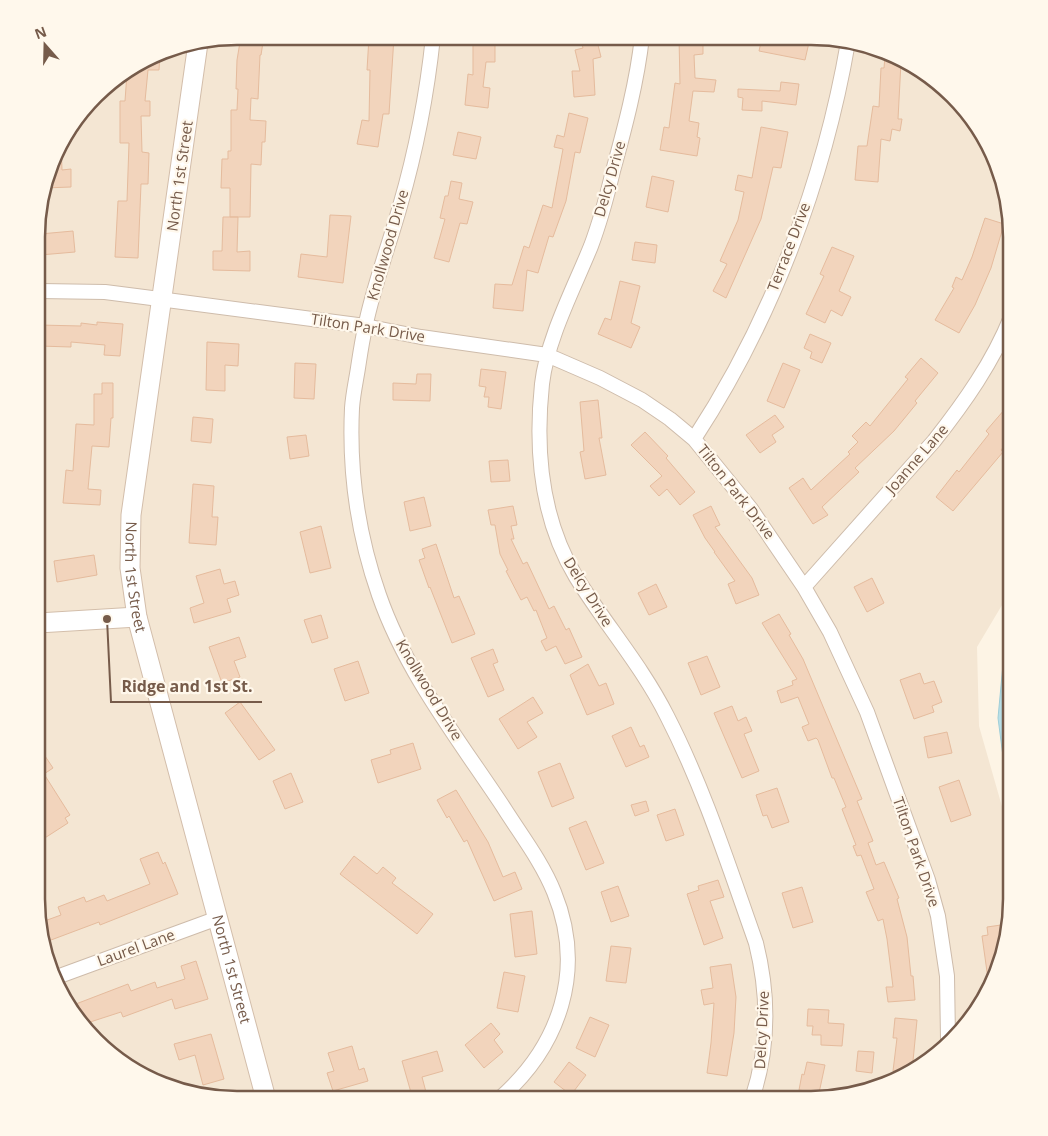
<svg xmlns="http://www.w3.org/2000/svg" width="1048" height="1136" font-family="'Open Sans',sans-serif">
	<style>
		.residential { fill: #f4e6d3 }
		.water { fill: #b9dfe7; stroke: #9fced8 }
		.building { fill: #f2d4bc; stroke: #e5bb9d }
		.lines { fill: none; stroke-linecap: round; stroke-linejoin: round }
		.street-casing { stroke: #cebcab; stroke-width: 16 }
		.secondary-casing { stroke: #d3beab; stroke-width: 21 }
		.street { stroke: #fff; stroke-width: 14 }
		.secondary { stroke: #fff; stroke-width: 19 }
		.labels { text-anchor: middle; stroke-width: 4.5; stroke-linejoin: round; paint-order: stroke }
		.street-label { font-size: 15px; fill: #765b4a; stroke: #fff8ec }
		.rim { fill: none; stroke: #765b4a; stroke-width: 2.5 }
		.leader { fill: none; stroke: #765b4a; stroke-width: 2 }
		.callout-dot { fill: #765b4a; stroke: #fff8ec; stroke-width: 2 }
		.callout-label { font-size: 16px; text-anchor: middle; font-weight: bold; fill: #765b4a; stroke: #fff8ec; stroke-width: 4.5; stroke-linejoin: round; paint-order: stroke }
	</style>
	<rect width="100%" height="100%" fill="#fdf4e5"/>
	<path class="residential" d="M237,36L837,38L922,70L978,126L1001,172L1011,224V590L977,647L979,726L1011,838V912L985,999L922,1066L876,1089L824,1099H224L137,1073L70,1010L47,964L37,912L40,198L63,136L105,86L172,47Z"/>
	<path class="water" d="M1011,624V777L1004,764L998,718L1005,643Z"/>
	<path class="building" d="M241,36H264L261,55H260L258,99L251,98L250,120L266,121L265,142H262L261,165L251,164L250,217H230V188H221L222,159H228V151H231V110H237L238,89H236L237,60Z
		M369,37H394L389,114H383L378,147L357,144L362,120L369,121L370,70H367Z
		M473,37H495V62H486L483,87L490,88L488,108L465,105L468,74L473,75Z
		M580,37H596L601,57L593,59L595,95L574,97L572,71H580L575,50L583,48Z
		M679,37L703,38V54L694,55L695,78L716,80L714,92L693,91L689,121L699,123L697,137L700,138L697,156L660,150L664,127L669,128L675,83L680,84Z
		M762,38H810L805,60L759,51Z
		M160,54L159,70H148L145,101H150V116H141L142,152L149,153L148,184H141L138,258L115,257L118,201H127L129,143H120V101H125L127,73Z
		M885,56L901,62L898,119H902L900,131L892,129L890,141L881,139L878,182L855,180L858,146H867L873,106L879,107L881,68H884Z
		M781,82L799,84L796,105L762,101V111L742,110L743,98L738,97V89L780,91Z
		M569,113L588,118L580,153L575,152L566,201L553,237L549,236L538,273L527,270L523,311L493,308L495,284L512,285L524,246L529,248L543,205L552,208L563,149L554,147L557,135L564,137Z
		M761,127L788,132L781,168L773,167L761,219L726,298L713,291L727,264L720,261L738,220L744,192L735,190L738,175L752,178Z
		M458,132L481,137L476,159L453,155Z
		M61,143L62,170L71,169V187L44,188Z
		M652,176L674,181L668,212L646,207Z
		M451,181L462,183L459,199L473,202L467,224L460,223L449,262L434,258L445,219L440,218L445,196H448Z
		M330,215L351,216L343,283L298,277L301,254L327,257Z
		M223,217H238L237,252L250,251V271L213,270V251H222Z
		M985,218L1004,224L991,268L975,305L959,333L935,320L954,288L952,287L956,277L962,280L972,257Z
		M73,231L75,252L40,255V234Z
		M635,242L657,245L655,263L632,260Z
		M832,247L854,256L839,291L851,297L842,316L831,310L825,323L806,314L824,276L820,274Z
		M620,281L640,286L631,323L640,327L631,348L598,334L605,318L611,320Z
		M97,322L123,324L120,356L104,355L105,345L71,342V347L39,346V325L81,326V323L97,325Z
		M810,334L831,343L822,363L810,358L812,352L804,348Z
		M207,342L239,344L238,366L225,365V391L206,390Z
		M921,358L938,373L915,401L917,403L894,431L855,468L859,472L822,507L828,515L813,524L789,488L803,478L811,490L850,454L848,452L858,442L852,436L866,422L870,426L908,379L905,377Z
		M295,363L316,364L314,399L294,398Z
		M783,363L800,370L784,408L767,401Z
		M481,369L506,372L501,409L488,407L489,397H484L486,387L479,386Z
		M417,374H431L430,401L393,400V383L416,384Z
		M102,383H113V418H111L109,447L92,446L88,489L101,490L100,505L63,503L66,470L73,471L76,424L94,425V394H102Z
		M598,400L602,438H599L606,475L585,479L580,452L584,451L580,402Z
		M1011,402V437L1001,450L1003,452L953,511L936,497L957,470L959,472L989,434L986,431Z
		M775,415L784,427L772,435L776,442L760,453L746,435Z
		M193,417L213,419L211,443L191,441Z
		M645,432L668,456L666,458L695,492L680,505L667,489L659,496L650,486L662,476L631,445Z
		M306,435L309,456L290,459L287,437Z
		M508,460L510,481L491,482L489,461Z
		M193,484L214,486L212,517H218L216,545L189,543Z
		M424,497L431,526L410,531L404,502Z
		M513,506L517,525L511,526L514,539H511L523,564L527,562L549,609L554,606L566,630L569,628L582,657L565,664L556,646L546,651L541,641L547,638L536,610L534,611L527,597L521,600L506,571L508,570L500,554L495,525H491L488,510Z
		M711,506L720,525L715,527L752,578L759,595L736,604L728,584L735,581L714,552H715L705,538L693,515Z
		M321,526L331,568L310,573L300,532Z
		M436,544L454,598L459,596L475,634L452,643L430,587L429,588L419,560L425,558L422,549Z
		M94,555L97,575L57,582L54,561Z
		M220,569L224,584L235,581L239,595L227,599L231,612L194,623L190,608L204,603L196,576Z
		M872,578L884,603L867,612L854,587Z
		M656,584L667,607L649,615L638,593Z
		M779,614L791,634L789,635L803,659L862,799L857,801L873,841L868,843L876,865L884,862L899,898L897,899L907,937L911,976H913L915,1000L888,1002L886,987H893L887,939L883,919L878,921L866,892L874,889L861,855L857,856L853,846L856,845L842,809L846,807L834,778H832L818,740L816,738L808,741L802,727L809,724L798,697L781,703L777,691L793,685L792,681L797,679L762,623Z
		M321,615L328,638L312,643L304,620Z
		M239,637L246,657L234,661L240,677L222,683L209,647Z
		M493,649L498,662L493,664L504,690L488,697L471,658Z
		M707,656L720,687L701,695L688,663Z
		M358,661L369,693L345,701L334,669Z
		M588,664L599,686L606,683L614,704L587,715L570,675Z
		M920,673L924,684L934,681L942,702L932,706L934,712L914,719L900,680Z
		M533,697L543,713L527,722L537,737L518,749L499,719Z
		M240,702L275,750L259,760L225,713Z
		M732,706L738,721L746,717L752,731L744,734L759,771L742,778L714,713Z
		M631,727L640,747L644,745L649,757L626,767L612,736Z
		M947,732L952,753L928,758L924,737Z
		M413,743L421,769L378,783L371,760L391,754L390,750Z
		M37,744L53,768L44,774L70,815L65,818L68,823L37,843Z
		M560,763L574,798L552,807L538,772Z
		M291,773L303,802L285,809L273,781Z
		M959,780L971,815L951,822L939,787Z
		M777,788L789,822L772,828L767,815L763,816L756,795Z
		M456,790L488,842L503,877L515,872L522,889L494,901L467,840L464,842L449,816L447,818L437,800Z
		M646,801L649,811L635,816L631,805Z
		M675,809L684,835L666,841L657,815Z
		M586,821L604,863L586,870L569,828Z
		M158,852L163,864L165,862L178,894L100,925L99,922L43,943L39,923L61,915L58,907L84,897L86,902L104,895L107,901L150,884L140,859Z
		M354,856L377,874L383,867L396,878L392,883L433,914L417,934L340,874Z
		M718,880L724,897L710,901L723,938L704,945L687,894L699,890L698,886Z
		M618,886L629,916L611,922L601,892Z
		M802,887L813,922L793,928L782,893Z
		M532,911L537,954L515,957L510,914Z
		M1008,924L1004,936L989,986L982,936L988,935L987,927Z
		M611,946L631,948L626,983L606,981Z
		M196,961L208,999L175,1009L172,999L123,1017L121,1012L84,1024L68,1007L128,984L131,991L155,982L157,988L185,979L181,966Z
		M731,964L736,997L734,1033L727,1076L707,1073L711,1043L714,1003L704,1005L701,990L713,988L710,967Z
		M504,972L525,976L518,1012L497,1008Z
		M808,1009L829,1010L828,1023L844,1024L842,1046L821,1045V1035H812L813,1026H807Z
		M590,1017L609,1025L595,1057L576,1048Z
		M895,1018L917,1020L912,1071L910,1072L893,1071L897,1038H893Z
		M491,1023L500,1034L494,1040L503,1052L484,1068L465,1045Z
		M211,1034L224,1079L203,1085L195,1055L179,1060L174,1044Z
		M352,1046L359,1070L364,1068L368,1081L333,1091L327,1073L334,1071L328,1053Z
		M437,1051L443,1071L422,1077L426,1092L412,1096L402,1061Z
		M858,1051L874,1052L872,1073L856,1071Z
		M569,1062L586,1075L571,1095L554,1082Z
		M807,1062L825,1065L819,1093L799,1090L802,1074L804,1075Z"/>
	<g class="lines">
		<g class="street-casing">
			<path id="street" d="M433,37C427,94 416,151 400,206C389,246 373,287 365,328C362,341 360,355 358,368C356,381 353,394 352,408C349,471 358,535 379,595C406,673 459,740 504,808C521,835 542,862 554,892C586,970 560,1046 499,1099
				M642,37C637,82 625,127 613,171C607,196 600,222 591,246C574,288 547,339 542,384C535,450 541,519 576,577C605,624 642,666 667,716C704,788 729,867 756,943C769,995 769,1048 752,1099
				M40,291L105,292L144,297L365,326L421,337L547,355L600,378L642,400L670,419L694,439L751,509L804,587L830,632L867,712L928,880L938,916L947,976L948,1039
				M694,439C772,320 824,181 848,42
				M804,587L934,441C964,403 993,362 1011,317
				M54,978L218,918"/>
		</g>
		<g class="secondary-casing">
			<g id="secondary">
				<path id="s1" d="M198,43L131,515L130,568L137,617L266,1099"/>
				<path d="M38,623L137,617"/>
			</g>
		</g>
		<use href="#street" class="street"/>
		<use href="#secondary" class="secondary"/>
	</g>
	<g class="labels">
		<g class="street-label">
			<text transform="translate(180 176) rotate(-82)" y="5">North 1st Street</text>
			<text transform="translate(610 179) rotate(-74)" y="5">Delcy Drive</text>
			<text transform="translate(388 245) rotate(-74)" y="5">Knollwood Drive</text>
			<text transform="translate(789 247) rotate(-69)" y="5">Terrace Drive</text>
			<text transform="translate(368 328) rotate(9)" y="5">Tilton Park Drive</text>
			<text transform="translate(917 459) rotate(-49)" y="5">Joanne Lane</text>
			<text transform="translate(736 492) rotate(52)" y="5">Tilton Park Drive</text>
			<text dy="5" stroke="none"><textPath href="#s1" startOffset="539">North 1st Street</textPath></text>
			<text transform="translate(588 592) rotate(58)" y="5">Delcy Drive</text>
			<text transform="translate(429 690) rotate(59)" y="5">Knollwood Drive</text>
			<text transform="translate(916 852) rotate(71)" y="5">Tilton Park Drive</text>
			<text transform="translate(136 948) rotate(-20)" y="5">Laurel Lane</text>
			<text dy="5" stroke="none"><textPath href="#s1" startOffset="944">North 1st Street</textPath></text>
			<text transform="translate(762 1030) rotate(-87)" y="5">Delcy Drive</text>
		</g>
	</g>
	<path d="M0 0H1048V1136H0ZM237 45H811A192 192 0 0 1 1003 237V899A192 192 0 0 1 811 1091H237A192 192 0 0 1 45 899V237A192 192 0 0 1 237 45Z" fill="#fff8ec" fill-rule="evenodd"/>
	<path class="rim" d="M237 45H811A192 192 0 0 1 1003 237V899A192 192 0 0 1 811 1091H237A192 192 0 0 1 45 899V237A192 192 0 0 1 237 45Z"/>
	<path class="leader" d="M107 619L111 702H262"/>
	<circle class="callout-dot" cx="107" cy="619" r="5"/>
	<g class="callout-label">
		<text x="187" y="692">Ridge and 1st St.</text>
	</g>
	<g transform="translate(45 45) rotate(340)" stroke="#fff8ec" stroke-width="4" paint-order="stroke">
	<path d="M0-4L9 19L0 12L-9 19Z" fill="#765b4a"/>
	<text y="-8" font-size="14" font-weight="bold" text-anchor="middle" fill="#765b4a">N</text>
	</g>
</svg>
